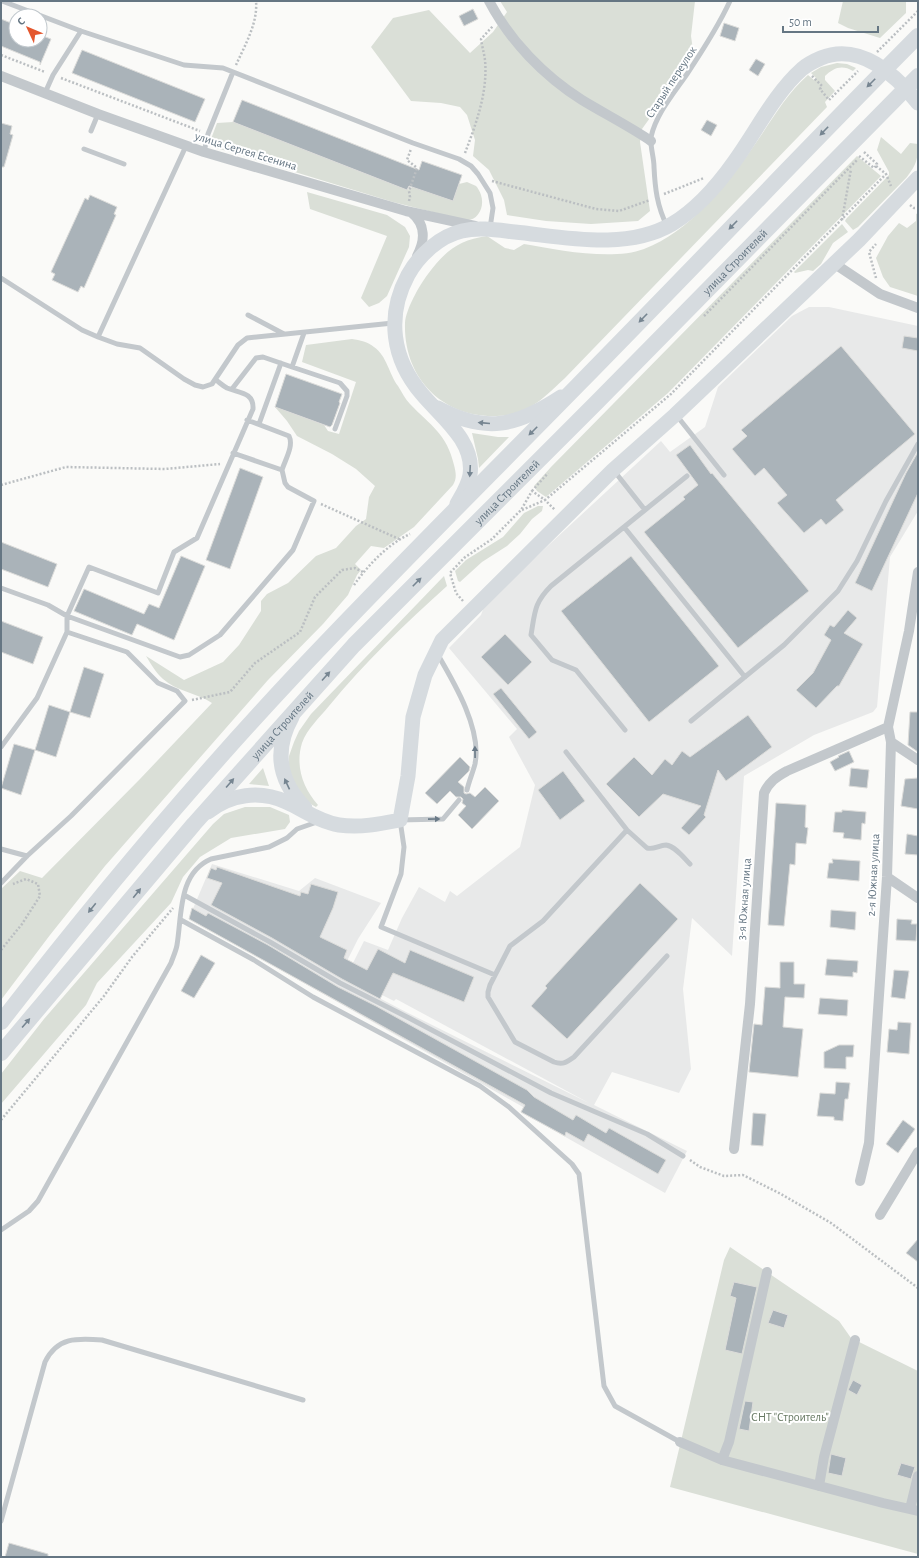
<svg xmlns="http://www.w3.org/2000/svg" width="919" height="1558" font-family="'Alegreya Sans',sans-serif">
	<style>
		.built { fill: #e8e9e9 }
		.green { fill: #dadfd7 }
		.building { fill: #aab3b9; stroke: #dcdcda }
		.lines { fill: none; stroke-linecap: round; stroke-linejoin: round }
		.path { stroke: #bbbfc2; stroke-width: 2.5; stroke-dasharray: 2 2; stroke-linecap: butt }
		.lane { stroke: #c3c8cc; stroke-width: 5 }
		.street { stroke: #c3c8cc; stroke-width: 10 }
		.secondary { stroke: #d6dbdf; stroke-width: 15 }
		.primary { stroke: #d6dbdf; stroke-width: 16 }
		.oneway { fill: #768591 }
		.oneway2 { fill: #6a7a87 }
		.labels { text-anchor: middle; stroke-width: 4; stroke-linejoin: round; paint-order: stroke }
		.street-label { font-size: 12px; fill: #657683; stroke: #fff }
		.park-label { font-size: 12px; fill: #687a64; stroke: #fff }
	</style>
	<rect width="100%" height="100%" fill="#fafaf8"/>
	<path class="built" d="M809,307H829L918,326V511L890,557L877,707L873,712L814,735L744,776L732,956L692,918L683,989L691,1069L679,1093L612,1072L594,1105L687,1151L665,1193L521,1112L523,1107L189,918L212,864L299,891L315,878L381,903L358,939L339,977L406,1012L589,1103L396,999L394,1001L346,977L364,941L388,950L402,918L419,887L445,902L450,891L457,896L520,847L535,785L509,737L517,729L449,648L481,615L485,604L661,441L670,452L705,427L718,387L792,316Z"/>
	<path class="green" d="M500,1H695L691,36L693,50L685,69L642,129L640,142L650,211L638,221L591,224L546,221L507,215L504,200L489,170L473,156L475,140L467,115L460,107L441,103L411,101L371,47L393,18L429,10L470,53L493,32L507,12Z
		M843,1H906V13L880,38L848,28L838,23Z
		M837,63L847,64L856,68L853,71C842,64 833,68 825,76V80L835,91L825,102L827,107L565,378C551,391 533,410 513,414C453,426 403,385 405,323C406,309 419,286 428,274C445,251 459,240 487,236L505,248L514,250L524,244C558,250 612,261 644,249C688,233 728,184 753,147C771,122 785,95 808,75L814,80L816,78L811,73L821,67Z
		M233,122L407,190L413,187L453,201L459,184L467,182L476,186C478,188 480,192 481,195C485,207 478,222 464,220L393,202L210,146L211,139L217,123Z
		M881,137L901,154L910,143L918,144C918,160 916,165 907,177L858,227L853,230L845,221L846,219L889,175V172L877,150Z
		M857,156L881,176L668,393L546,497L537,491L534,486L551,467Z
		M307,192L387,215L405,227L410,236L409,247L387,296L379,303L369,307L361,298L387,236L310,209Z
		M918,213V296L890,287L883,277L876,258L888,236L899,223L907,228L916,221V214Z
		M842,224L848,232L833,243L821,264L813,271L808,270L795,273L794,272Z
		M352,339C360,340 368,342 374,347C387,356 389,374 398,386C402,392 405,399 410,404C430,425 447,434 454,465C456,473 457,478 453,485L414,527L384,548L371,546L355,564L361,570L357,575L348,595L323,624L268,680L105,866L50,935L1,1000V889L20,871L42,878L140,779L212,703C197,693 176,691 163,679C156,673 151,664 146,656L184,680L223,662L239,645L261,611V601L267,594L288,583L316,556L336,548L356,526L366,519L369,497L375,486L356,469L332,454L297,436L287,421L275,407L324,425L328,431L339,434L356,382L302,362L306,345Z
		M472,433L498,437H509L479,468L478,459Z
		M538,506H543L542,511L532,519L520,534L507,546L482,562L460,582L458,581L455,571L466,560L503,537L524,513Z
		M444,576L447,586C405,624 365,662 329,706C320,717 307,729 302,743C295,766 303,788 318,805L316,807L307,802L288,773L289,756L294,742L299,731L311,714Z
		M263,768L269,786L249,784Z
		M245,807H270L289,815L290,822L285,829L231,838L200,857L183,877L171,903L97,983L86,1005L1,1104V1074L44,1019L213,824L224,814Z
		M730,1247L839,1321L851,1338L918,1371V1554L670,1487L724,1260Z"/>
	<path class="building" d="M473,9L478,19L464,26L459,16Z
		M1,19L16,25V40H40V35L51,39L40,65V62L1,46Z
		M724,23L739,28L735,41L720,36Z
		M82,50L205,99L195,122L72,73Z
		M756,59L765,64L758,76L749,70Z
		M242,100L419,170L422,161L462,175L453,201L409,186L407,190L233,122Z
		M707,120L717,125L711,136L701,130Z
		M1,123L12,126L10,134L13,135L4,167H1Z
		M90,195L117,207L114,214L116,215L84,288L81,286L78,292L52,280L55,274L51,272L85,198L88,200Z
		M904,336L918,338V351L902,348Z
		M841,346L915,434L836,500L844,510L826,525L821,519L804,533L777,503L787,495L764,468L755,476L732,449L747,436L741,430Z
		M286,374L342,394L339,402L340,403L332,425L330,427L275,407Z
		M690,445L711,474L712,473L809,591L738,648L644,532L685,499L683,497L698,485L676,455Z
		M918,452V493L872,591L855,583L906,473Z
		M240,468L263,477L230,569L206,560Z
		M1,542L57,564L48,587L1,569Z
		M181,556L205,566L174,640L137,624L132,635L74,611L84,589L144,614L149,604L159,608Z
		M631,556L719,666L649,722L561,611Z
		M848,610L857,618L844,633L863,644L839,686H837L816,708L796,690L813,673L831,640L824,635L830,625L834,627Z
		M1,621L43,637L33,664L1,652Z
		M505,634L532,662L508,685L481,657Z
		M84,667L104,674L90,718L70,712Z
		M501,688L537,732L529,739L493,694Z
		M49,705L70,712L56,757L35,750Z
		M910,712H918V752L908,745Z
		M748,715L772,747L726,781L718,770L704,815L706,817L689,835L681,828L701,806L663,794L639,817L606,784L634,757L652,775L665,759L672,765L682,751L690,757Z
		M14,744L35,750L21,795L1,788Z
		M849,751L854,762L835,771L830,762L839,757L838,756Z
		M460,757L470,767L469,771L458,782L464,787V793L466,794L470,793L475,797L485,787L499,801L472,829L458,815L466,806L462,803L463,799L461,797H456L450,791L437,804L425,793Z
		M851,768L869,770L867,788L849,786Z
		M563,771L585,801L560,820L538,790Z
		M918,778V809L901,806L905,779Z
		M776,803L806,805L805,827L808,828L806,844L796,843L795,865L790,864L784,926L768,925Z
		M842,810L866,812L865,824L862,823L861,840L843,838L844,833L833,832L835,812H842Z
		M907,834L918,836V855L905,854Z
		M832,859L860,861L859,881L827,878L829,863H833Z
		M217,867L300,896L301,892L308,894L311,884L338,892L333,908L320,937L347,950L344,958L367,970L378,949L405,963L410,950L474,977L464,1002L393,973L380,999L342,979L272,938L211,905L222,883L207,878L211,868L216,870Z
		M640,883L678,919L567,1039L531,1006L547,988L545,986Z
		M192,908L206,916L208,913L268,945L338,987L376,1006L527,1090L534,1097L573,1120L576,1115L606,1133L609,1128L666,1160L658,1174L588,1134L584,1142L566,1132L565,1136L521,1112L525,1105L189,919Z
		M831,910L856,912L855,930L830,927Z
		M897,919L912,920L911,924H917L916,941L896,940Z
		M201,955L215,963L194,998L181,991Z
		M827,959L858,961L857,973L853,972V977L825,975Z
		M780,962H794V984H805L804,998L785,997L783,1027L803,1029L798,1077L749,1072L754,1024L762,1025L765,987L780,988Z
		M894,970L909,971L905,999L891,997Z
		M820,998L848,1000L847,1016L818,1014Z
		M898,1022L911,1023L909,1054L887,1052L889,1029L897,1030Z
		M839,1045H854L853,1057H846V1069L824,1068V1052Z
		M836,1082L850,1083L848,1099H845L843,1121L834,1120V1117L817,1116L820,1093L835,1094Z
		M753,1113L766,1114L763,1146L751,1145Z
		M903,1120L915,1129L898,1153L886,1144Z
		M918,1239V1262L906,1253Z
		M734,1282L757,1287L742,1354L725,1350L736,1298L730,1296Z
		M773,1310L788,1315L784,1328L768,1323Z
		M853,1380L862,1385L857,1395L848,1390Z
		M745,1401L753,1402L749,1431L739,1429Z
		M831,1454L846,1458L842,1476L828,1473Z
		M901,1463L915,1467L911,1479L897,1475Z
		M9,1543L48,1554V1557H5Z"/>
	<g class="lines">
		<path class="path" d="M877,52L918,11
			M1,55L45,72
			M236,65C245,45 258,23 256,1
			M812,76L822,86L820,89L829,100L858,71
			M61,78L200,131
			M864,152L877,164L876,166L886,174L891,186
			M465,153C476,124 488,92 485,60C484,53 482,46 481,39L493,26
			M859,156L874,168L876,166
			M492,181L596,209L619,211L650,200
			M664,194L704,178
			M409,201L410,197L409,191L417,168L407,160L411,149
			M910,205L914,208H918
			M842,220L851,169
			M876,278L869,252L876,244
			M704,316L857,160
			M1,485L66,467L165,469L220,464
			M532,491L548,473
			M321,504L399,539
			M522,510L545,500L555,510
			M354,585C368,565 388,544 410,534
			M463,601L456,593L450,573L464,558L492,539L521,510L532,491L545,500L671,394L886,174
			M192,700L230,692L255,663L300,632L315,597L342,570L355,568L363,572
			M1,950L22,924L40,896L38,884L26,879L13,884
			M1,1120L104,996L132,957L173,908
			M690,1160L700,1167L724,1176L743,1175L781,1194L831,1223L918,1288"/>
		<path class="lane" d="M2,1L81,31L184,65L223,68L413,143L459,159L471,166L478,174L490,193L493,208L490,228
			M45,93L53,75L81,31
			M91,131L98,114
			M84,149L124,164
			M204,152L208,134L233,72
			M667,226C657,206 655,188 654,167C654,157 650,147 651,137C656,114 674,93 687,74C703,50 718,27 730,1
			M1,278L82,330L98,337L186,146
			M248,315L284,334
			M304,333L292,367L340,383L347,391V396L335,429
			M98,337L117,344L140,348L184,379L195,385L203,387L212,384L238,345L247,338L393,323
			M232,389L256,358L263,357L292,367
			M677,416L724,475
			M247,420L289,436C294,446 285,460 282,470
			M259,424L281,363
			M615,472L645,510L551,586C534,603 535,612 531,635L552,660L576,670L625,730
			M645,510L687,476
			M624,527L745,677
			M1,588L48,605L67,616L180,657L189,655L220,635L293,550L314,501L288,487L285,483L282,470L233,453
			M438,655C455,684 482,730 475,764C473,772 469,781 467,790
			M691,721L784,645L838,591L857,561L886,501L918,444
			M1,747L37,698L67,632
			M566,752L627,830L543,921L510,946L490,985L488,992V997L515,1042L554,1062C563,1065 567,1062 574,1057L667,956
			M459,800L443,819L400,820L404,847L401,874L381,927L495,975
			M627,830L647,848C654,850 659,845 666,845C675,846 684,858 690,864
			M1,849L27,856
			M1,883L27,856L71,816L185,701L177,691L158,683L127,652L67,632V616L89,567L158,593L174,552L197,538L253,409C254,392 239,393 227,388C223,386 220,383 216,380
			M184,895L270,942L340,983L409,1018L551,1093L647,1134L683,1156
			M181,920L254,960L313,997L480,1086L509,1107L572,1164L579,1174L604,1386L615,1406L680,1442
			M1,1230L29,1211L38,1201L171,963C173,957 176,951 177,945C182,915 178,873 211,859L269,847L287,838L297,829L317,822
			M1,1521L45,1362C57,1337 77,1338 102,1340L303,1400"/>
		<path class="street" d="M489,1C510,41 544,76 582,100C605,114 629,126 651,141
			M1,76L98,114L204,152L406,211L475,226
			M411,212C426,224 425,241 417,256
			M835,264L880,294L918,308
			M891,742L918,760
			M887,877L918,898
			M734,1149L750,1004L764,793C769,782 776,777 787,771L888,727
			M860,1181L869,1143L887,877L891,742L888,727L909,631L918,572
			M880,1215L918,1152
			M680,1442L722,1460L883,1503L918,1511
			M722,1460L729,1442L767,1272
			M819,1486L824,1457L855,1340
			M910,1509L918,1476"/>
		<path class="secondary" d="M438,408C486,434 517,426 561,397
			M457,504C462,495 468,486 470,475C475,441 441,417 422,394C392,359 386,316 408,275C419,255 440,236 462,231C479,227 497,230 515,232C564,237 626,251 672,224C697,209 717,186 734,162C756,132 774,94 802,69C808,64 814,61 821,58C860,42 896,75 918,103
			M292,717C273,751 279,781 305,808
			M208,812C230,794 260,790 286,802C304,810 320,822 339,825C360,828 380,824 400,820L408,776L413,717L425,675L442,640L613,470L675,415L859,240L918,178"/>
		<g class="primary">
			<path d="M1,1022C94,902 191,786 294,676C387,577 483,482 578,385C692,269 804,151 918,36"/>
			<path id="s1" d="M1,1053L194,824L354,645L597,402L918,76"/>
		</g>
	</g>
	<defs><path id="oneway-solid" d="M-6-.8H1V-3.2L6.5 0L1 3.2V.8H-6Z"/></defs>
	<g class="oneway">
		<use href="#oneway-solid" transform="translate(871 83) rotate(135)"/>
		<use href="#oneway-solid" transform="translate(824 131) rotate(134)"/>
		<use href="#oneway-solid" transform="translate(733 225) rotate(134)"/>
		<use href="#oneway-solid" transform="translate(643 318) rotate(134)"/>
		<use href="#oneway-solid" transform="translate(484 423) rotate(-175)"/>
		<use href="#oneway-solid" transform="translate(533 431) rotate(135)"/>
		<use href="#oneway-solid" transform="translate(470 471) rotate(93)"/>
		<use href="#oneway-solid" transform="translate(417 582) rotate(-45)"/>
		<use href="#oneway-solid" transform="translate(326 676) rotate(-48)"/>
		<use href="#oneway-solid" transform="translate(230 783) rotate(-49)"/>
		<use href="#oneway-solid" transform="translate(287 784) rotate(-115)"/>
		<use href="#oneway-solid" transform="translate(137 893) rotate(-51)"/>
		<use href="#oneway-solid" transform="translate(92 908) rotate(129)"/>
		<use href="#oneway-solid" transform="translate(26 1023) rotate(-49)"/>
	</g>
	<g class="oneway2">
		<use href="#oneway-solid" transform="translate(475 752) rotate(-91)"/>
		<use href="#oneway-solid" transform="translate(434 819) rotate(-1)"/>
	</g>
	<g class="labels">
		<g class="street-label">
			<text transform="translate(671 82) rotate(-57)" y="4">Старый переулок</text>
			<text transform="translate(246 151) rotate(17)" y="4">улица Сергея Есенина</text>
			<text dy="4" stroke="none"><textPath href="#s1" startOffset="1080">улица Строителей</textPath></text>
			<text dy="4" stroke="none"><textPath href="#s1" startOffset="756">улица Строителей</textPath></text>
			<text dy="4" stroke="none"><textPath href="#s1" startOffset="432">улица Строителей</textPath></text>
			<text transform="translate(873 875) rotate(-87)" y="4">2-я Южная улица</text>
			<text transform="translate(744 899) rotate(-86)" y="4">3-я Южная улица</text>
		</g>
		<g class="park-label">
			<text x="790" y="1421">СНТ "Строитель"</text>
		</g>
	</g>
	<rect width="919" height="1558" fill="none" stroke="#657683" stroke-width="4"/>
	<g transform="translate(28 28) rotate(314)"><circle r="19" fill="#ffffff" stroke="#c1c8cd"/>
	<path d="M0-3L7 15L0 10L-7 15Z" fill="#e4572e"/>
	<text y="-6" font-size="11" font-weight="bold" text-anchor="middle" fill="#657683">С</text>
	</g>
	<path d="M783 26v6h95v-6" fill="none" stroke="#657683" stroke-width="2"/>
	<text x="789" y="26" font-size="12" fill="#657683" stroke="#ffffff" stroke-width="3" paint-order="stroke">50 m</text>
</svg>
